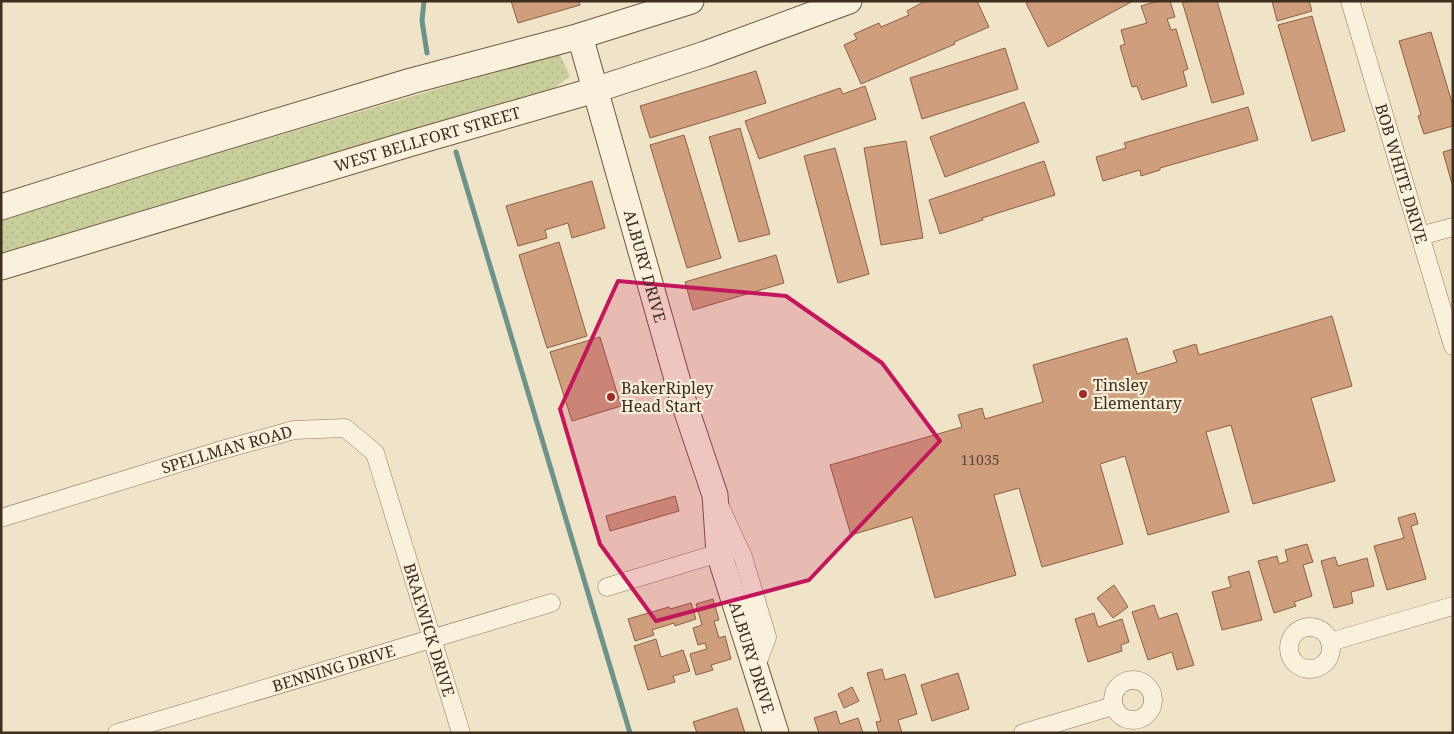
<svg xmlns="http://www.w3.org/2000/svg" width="1454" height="734" font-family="'Noto Serif',serif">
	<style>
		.grass { fill: url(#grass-dots) }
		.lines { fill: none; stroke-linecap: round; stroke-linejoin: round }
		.stream { stroke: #6f938a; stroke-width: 5 }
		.building { fill: #cf9f7d; stroke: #8d5f41 }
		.street-casing { stroke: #8d765c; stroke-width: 19 }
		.secondary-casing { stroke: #6f573f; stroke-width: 27 }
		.street { stroke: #faf1dc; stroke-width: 18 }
		.secondary { stroke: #faf1dc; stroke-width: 25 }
		.marked { fill: #c2185b; fill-opacity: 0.2; stroke: #c2185b; stroke-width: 4; stroke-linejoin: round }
		.poi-dot { fill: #9e2a2b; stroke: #f7eed8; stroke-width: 2 }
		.labels { text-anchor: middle; stroke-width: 4.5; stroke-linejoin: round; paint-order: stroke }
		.number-label { font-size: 14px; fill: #624a37 }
		.street-label { font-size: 16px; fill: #3d2e20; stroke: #f7eed8 }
		.poi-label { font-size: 16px; fill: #3d2e20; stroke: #f7eed8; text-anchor: start }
	</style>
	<defs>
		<pattern id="grass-dots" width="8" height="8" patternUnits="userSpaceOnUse" patternTransform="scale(1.25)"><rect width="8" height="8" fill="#c9cf9b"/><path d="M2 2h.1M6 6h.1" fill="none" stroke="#aeb285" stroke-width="1.8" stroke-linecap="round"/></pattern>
	</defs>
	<rect width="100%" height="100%" fill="#f0e4c8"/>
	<path class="grass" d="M559,53L570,76L550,91L1,255V217Z"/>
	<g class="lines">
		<path class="stream" d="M424,1L422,21L427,53
			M456,152L630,733"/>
	</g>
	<path class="building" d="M511,1H579L580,5L518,23Z
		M925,1H977L989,27L954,42L955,44L861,84L844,45L857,39L854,34L879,23L881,27L909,15L907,11Z
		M1029,1H1133L1048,47L1026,3Z
		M1158,1H1170L1175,17L1167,19L1171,30L1176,29L1188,69L1183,71L1187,86L1142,100L1137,86L1132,87L1120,46L1125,44L1121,30L1147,23L1141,6Z
		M1182,1H1217L1244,94L1212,103Z
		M1272,1H1309L1312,11L1277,21Z
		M1312,16L1345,131L1312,141L1278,25Z
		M1431,32L1453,106V126L1424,134L1418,116L1421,115L1399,41Z
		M1005,48L1018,89L922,119L910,78Z
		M756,71L766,103L650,138L640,106Z
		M865,86L876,119L759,159L745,121L840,88L843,94Z
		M1024,102L1039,142L945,177L930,137Z
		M1248,107L1258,140L1160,168V170L1141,176L1140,170L1103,181L1096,157L1126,148L1124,143Z
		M740,128L770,234L739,242L709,137Z
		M684,135L721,258L687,268L650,145Z
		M906,141L923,238L881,245L864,148Z
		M835,148L869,274L838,283L804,156Z
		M1453,149V183L1452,184L1443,152Z
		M1044,161L1055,195L982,218L983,220L940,234L929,200Z
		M592,181L605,228L572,238L568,223L545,230L547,238L518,246L506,206Z
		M559,242L587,336L547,348L519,255Z
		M776,255L784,283L693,310L685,282Z
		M1332,316L1352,386L1311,398L1335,481L1253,504L1231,425L1206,432L1229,512L1148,535L1125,456L1100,464L1123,544L1042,567L1019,488L994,495L1016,575L935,598L912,517L851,535L830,465L962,427L958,415L982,408L985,419L1043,402L1033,365L1127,338L1137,374L1177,362L1173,351L1196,344L1199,355Z
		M600,337L621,406L572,421L550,352Z
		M675,496L679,511L610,531L606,516Z
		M1415,513L1418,524L1411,526L1426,579L1387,590L1374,546L1404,538L1398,518Z
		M1307,544L1313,562L1303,565L1312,596L1294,602L1296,606L1274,613L1258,561L1277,556L1279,564L1288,561L1285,550Z
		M1335,557L1338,566L1367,558L1374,586L1351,592L1353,603L1334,608L1321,561Z
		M1249,571L1262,620L1222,630L1212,592L1231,587L1228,577Z
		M1114,585L1128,607L1113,618L1097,598Z
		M713,599L719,620L714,621L719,638L725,636L731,659L711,665L713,670L696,675L690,654L707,649L705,643L698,645L693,628L702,625L696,604Z
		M691,603L696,619L675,626L674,623L652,630L654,635L635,641L628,619L669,607L670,609Z
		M1154,605L1159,619L1177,613L1194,665L1177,670L1172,652L1148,660L1132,612Z
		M1094,613L1098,627L1122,619L1129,642L1121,645L1122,651L1088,662L1075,619Z
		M656,639L661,657L683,650L690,671L673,676L675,682L648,690L634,646Z
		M882,669L885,680L905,674L917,714L898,720L902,733H879L876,722L881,721L867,673Z
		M958,673L969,709L932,721L921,685Z
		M852,687L859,701L844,708L838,694Z
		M737,708L745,733H697L693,722Z
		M836,711L840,724L858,718L863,733H819L814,718Z"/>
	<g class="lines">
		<g class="street-casing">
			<g id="street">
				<path id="s1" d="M1350,1L1453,346"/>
				<path d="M1420,236L1453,227"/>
				<path d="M720,507L743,557L767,637L755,669"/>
				<path id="s2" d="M1,518L218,451L294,430L345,428L375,453L461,733"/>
				<path d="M607,587L719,553"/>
				<circle cx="1310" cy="648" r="21"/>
				<path d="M1330,642L1453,606"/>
				<circle cx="1133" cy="700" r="20"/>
				<path id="s3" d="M117,733L551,603"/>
				<path d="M1023,733L1113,706"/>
			</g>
		</g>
		<g class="secondary-casing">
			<g id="secondary">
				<path id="s4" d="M580,36L683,400L715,495L719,553L776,733"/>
				<path d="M1,207L149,160L411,81L580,36L691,1"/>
				<path id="s5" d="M1,267L412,143L595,90L705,54L849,1"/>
			</g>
		</g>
		<use href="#street" class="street"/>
		<use href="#secondary" class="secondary"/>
	</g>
	<path class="marked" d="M618,281L786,296L882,363L940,441L809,580L656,621L600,544L560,409Z"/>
	<g class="poi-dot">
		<circle cx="1083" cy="394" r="5"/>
		<circle cx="611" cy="397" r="5"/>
	</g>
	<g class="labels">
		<g class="number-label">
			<text x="980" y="465">11035</text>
		</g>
		<g class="street-label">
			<text dy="6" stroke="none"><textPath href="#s5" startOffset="445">WEST BELLFORT STREET</textPath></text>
			<text dy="6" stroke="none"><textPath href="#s1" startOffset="180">BOB WHITE DRIVE</textPath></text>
			<text dy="6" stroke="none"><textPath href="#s4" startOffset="239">ALBURY DRIVE</textPath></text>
			<text dy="6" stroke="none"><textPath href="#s2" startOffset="236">SPELLMAN ROAD</textPath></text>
			<text dy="6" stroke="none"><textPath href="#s2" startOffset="581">BRAEWICK DRIVE</textPath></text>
			<text dy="6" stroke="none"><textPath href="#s4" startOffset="646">ALBURY DRIVE</textPath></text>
			<text dy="6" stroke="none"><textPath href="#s3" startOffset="226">BENNING DRIVE</textPath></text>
		</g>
		<g class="poi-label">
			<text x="1093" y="391">Tinsley<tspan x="1093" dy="18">Elementary</tspan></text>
			<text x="621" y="394">BakerRipley<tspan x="621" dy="18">Head Start</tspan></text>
		</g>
	</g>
	<rect width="1454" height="734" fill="none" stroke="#3d2e20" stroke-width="5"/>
</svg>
